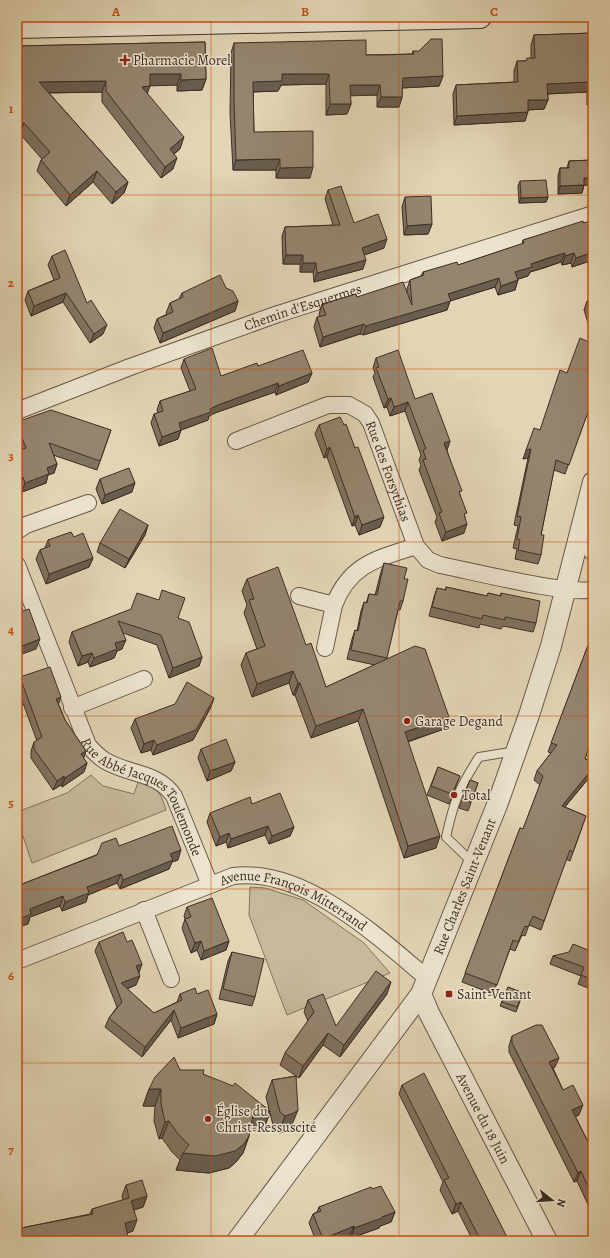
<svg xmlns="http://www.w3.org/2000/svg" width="610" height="1258" font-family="Alegreya,serif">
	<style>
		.green { fill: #c6b99c; stroke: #837460 }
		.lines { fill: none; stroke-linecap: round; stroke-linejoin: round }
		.service-casing { stroke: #685848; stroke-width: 10 }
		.minor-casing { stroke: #685848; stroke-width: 18 }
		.tertiary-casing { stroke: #685848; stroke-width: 22 }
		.secondary-casing { stroke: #402e24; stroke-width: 24 }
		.service { stroke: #ece4cf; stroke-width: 8 }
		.minor { stroke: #ece4cf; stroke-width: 16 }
		.tertiary { stroke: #ece4cf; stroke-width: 20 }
		.secondary { stroke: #ece4cf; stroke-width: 22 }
		.wall { fill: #7f725f; stroke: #402e24 }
		.shaded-wall { fill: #685d4e; stroke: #402e24 }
		.building { fill: #94856f; stroke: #402e24 }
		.grid { fill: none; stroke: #c65011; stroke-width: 1; stroke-opacity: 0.55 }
		.poi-dot { fill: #8f2418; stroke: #ece4cf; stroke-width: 1.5 }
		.labels { text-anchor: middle; stroke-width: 3; stroke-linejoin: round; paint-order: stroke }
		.poi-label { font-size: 14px; fill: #402e24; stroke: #ece4cf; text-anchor: start }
		.street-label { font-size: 14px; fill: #402e24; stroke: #ece4cf }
		.neatline { fill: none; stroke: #c65011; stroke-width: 1.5 }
		.grid-label { font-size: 13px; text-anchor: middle; font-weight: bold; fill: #c65011 }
	</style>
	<rect width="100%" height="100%" fill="#e2d5b5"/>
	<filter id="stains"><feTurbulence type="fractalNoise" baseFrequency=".005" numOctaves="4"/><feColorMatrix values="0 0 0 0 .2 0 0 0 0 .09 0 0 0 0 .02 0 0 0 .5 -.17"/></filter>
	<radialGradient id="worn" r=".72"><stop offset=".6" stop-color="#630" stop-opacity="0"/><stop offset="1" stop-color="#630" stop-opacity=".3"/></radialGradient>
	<path class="green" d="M91,775L103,786L134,794L138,782C158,787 160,791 166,810L32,863L17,818V812L67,793Z
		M250,887L265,888L303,900L364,943L390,973L287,1015L249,915Z"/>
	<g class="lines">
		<g class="service-casing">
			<path id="service" d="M473,863L446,837C454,801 459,788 479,757L516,751"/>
		</g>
		<g class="minor-casing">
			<g id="minor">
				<path id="s1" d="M17,411L130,367L278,314L593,214"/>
				<path id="s2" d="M236,441L328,405H349L365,414L371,423L416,546L428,560L440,565C467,570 574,597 593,589"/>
				<path d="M17,531L26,525L88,503"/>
				<path d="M579,531L593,553"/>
				<path id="s3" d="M17,565L88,745C93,751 98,756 104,760C127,775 157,771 174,796L210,885"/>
				<path d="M299,596L334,605C350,564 377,559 416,546"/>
				<path d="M325,648L334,605"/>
				<path d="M72,708L144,679"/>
				<path d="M144,910L171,979"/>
				<path id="s4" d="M17,961L233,876C304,867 377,936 428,979"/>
			</g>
		</g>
		<g class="tertiary-casing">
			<g id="tertiary">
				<path id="s5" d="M421,994L429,1013L547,1241"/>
				<path id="s6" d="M237,1241L421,994L497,805L529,715L551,646L593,482"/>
			</g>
		</g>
		<g class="secondary-casing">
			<path id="secondary" d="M17,27L480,17"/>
		</g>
		<use href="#service" class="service"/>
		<use href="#minor" class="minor"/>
		<use href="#tertiary" class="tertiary"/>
		<use href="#secondary" class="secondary"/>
	</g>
	<path class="wall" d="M593,33V104L587,105V92L548,94V100L544,109L528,110L525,121L454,125L453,94L456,85L514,82V71L517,61H526L531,58V45L534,35Z
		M205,42L206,79L202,90L177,91V85H150L147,93L180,149L174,154L173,169L161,178L102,102V92L49,93L128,182L124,193L112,204L93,182L66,206L37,171L41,160L42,159L20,134L17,136V46Z
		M234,43L366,55L412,54L413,51L443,76L439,86L402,88V97L399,107H377V95H350L351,104L347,114L326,115V84L281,85L278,91L253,92L254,132L310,178H276V170H233L230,113L231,53Z
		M593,160V185H584L582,193L558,194V176L560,168H567L569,161Z
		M520,181L548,197L546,202L519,203L518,186Z
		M328,190L354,223L384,248L364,255L363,269L314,282L313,272H300V264H283L282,236L285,227L333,225L325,199Z
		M405,197L432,224L428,234L404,235L402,207Z
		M583,223L593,227V260L572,267L571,263L562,265L561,262L544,268L530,272L528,276L518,279L515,290L498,295L495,287L450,301L447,310L363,335L360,334L320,347L314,327L317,317H320L319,314L322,304L357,297L407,292V289L410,280L421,276L423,272L458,265L522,244L523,240Z
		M52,256L87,303L103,334L90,343L63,302L31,316L25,300L28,291L54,280L48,265Z
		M226,288L238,301L235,311L160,343L154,328L157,319L167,314L166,313L170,303L179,299L182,293Z
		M593,299V339L584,310L587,301Z
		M376,358L415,399L450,441L447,450L460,495L465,517L464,533L442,541L435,522L437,517L419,470L421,465L419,460L421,455L405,411L390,416L387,407L384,408L373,377L375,373L373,368Z
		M184,359L221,376L258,366L312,373L308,382L276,395L275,392L215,413L209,416L208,420L181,430L178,439L159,446L151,423L154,414L158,413L157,410L160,401L190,391L181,368Z
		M593,398L565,474L554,470L541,535V555L538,564L515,559L517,549L513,548L518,526L514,525L528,458L523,459L539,430Z
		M17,422L111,430L97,470L53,455L57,464L54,473L48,475L46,483L22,492L20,486L17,487V451L20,450L17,442Z
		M319,425H344L355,448L380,527L359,535L355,525L352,526L327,457L324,458L315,434Z
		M100,479L132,492L102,504L96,489Z
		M148,525L145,535L125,568L97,552L100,543Z
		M74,537L93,558L89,567L46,584L36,559L40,550L45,548L48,540Z
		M384,563L404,579L403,601L400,610H398L386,660L444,729L408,742L436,848L404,858L358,721L311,738L295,695H293L289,683L252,697L241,665L246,653L257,649L244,613L247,605L242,591L247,579L306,645L326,687L375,665L347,659L352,639L355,630L357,631L361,611L364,602L366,603L369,594L375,595L381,572Z
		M446,587L487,596L488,593L500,596L501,593L536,623L533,632L503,626L501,629L480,624L479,628L429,616L434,597L437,588L445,590Z
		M131,610L178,618L202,657L199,666L169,678L157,645L123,633L122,649L117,651L114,658L90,667L88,662L78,666L69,642L72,632Z
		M593,632V737H592L585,759L593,761V773L565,807L586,816L570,861L566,859L541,930L529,925L525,936L522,935L515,951L510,949L493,994L462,982L520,828L523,829L540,785L534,780L537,771L551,753L548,752Z
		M20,677L59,705L65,720L86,751L83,758L87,763L84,772L62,787L61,785L53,790L31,758V751L34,742L37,741L17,687Z
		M211,707L193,740L153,755L151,750L141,753L131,728L135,719Z
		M201,749L235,762L231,771L207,781L198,758Z
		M438,767L460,776L449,804L427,795Z
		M470,780L478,783L468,811L459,808Z
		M252,804L294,827L290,836L269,844L265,835L228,848L226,842L216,846L207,822L210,813Z
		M119,846L178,860L172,862L169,869L120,889L117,883L88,895L86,902L62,911L60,906L30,917L28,924L17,886Z
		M187,907L229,941L226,950L201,960L197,950L191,953L182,928L185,919L184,916Z
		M99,942L139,973L136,985L127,989L154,1013L177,1002L180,994H197L217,1014L214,1024L178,1038L171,1020L142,1057L105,1027L109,1018L117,1007L95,951Z
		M232,952L255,997L252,1006L219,999L228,961Z
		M593,952V990L578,984L581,976L550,964L553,956Z
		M508,987L523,993L516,1012L500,1006Z
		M387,994L340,1057L323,1045L299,1078L296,1076L291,1127L288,1131L279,1133L274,1129L270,1113L264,1128L250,1131L249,1136L243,1153L236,1162L229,1168L209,1173L176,1170L180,1160L172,1152L162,1138L159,1139L154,1121L155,1106H143L149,1089L180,1070L203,1074L269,1109L266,1097L272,1080L296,1076L280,1065L285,1053L308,1021L304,1012L308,1000L336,1026Z
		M512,1036L555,1067L553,1068L563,1090L579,1115L575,1116L588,1142L593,1140V1220L590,1214L591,1211L577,1181L574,1182L509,1052V1046Z
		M402,1085L509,1241H473L458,1211L452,1214L440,1190L443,1182L399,1094Z
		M126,1185L147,1196L143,1207L134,1210L133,1231L127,1233L21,1228L90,1214L92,1209L123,1200L122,1196Z
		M372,1189L395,1212L391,1222L380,1226L379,1228L351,1238L350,1236L337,1241H316L309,1223L313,1214L317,1212L319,1207Z"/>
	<path class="shaded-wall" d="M150,74H181L177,85L146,86Z
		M282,74H329L326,84L281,85L278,91L249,92L253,82Z
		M443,76L439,86L399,88L403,78Z
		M206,79L202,90L177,91L181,80Z
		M106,81L102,92L35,93L39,82Z
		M590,82L587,92L544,94L547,84Z
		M350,85H380L377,95L346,96Z
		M150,86L146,97L142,87Z
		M591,95H593V104L587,105Z
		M381,97H402L399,107H377Z
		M528,100H548L544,109L524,110Z
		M330,104H351L347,114L326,115Z
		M528,112L525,121L454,125L457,116Z
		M24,123L20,134L17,136V127Z
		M184,137L180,149L166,160L170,149Z
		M177,158L173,169L161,178L165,167Z
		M280,159L276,170H233L236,160Z
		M313,167L310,178H276L280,168Z
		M97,171L93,182L66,206L70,195Z
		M584,178H593V185H582Z
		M128,182L124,193L112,204L116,192Z
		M584,185L582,193L558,194L560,186Z
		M548,197L546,202L519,203L521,198Z
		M432,224L428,234L404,235L407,226Z
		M387,239L384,248L359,257L362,248Z
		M593,252V260L572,267L576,258Z
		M565,253L561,262L530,272L528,276L512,281L515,272L531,264Z
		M574,253L571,263L562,265L565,256Z
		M286,255H303L300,264H283Z
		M366,260L363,269L314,282L317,273Z
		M303,263H316L313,272H300Z
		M499,278L495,287L450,301L447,310L363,335L366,326L448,294Z
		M518,280L515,290L498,295L501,286Z
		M66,293L63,302L31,316L34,306Z
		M238,301L235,311L160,343L163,333Z
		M364,324L360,334L320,347L323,337Z
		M107,325L103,334L90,343L94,334Z
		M312,373L308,382L276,395L279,386Z
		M278,383L275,392L215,413L209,416L208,420L176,432L179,423L218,405Z
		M391,398L387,407L384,408L388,399Z
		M408,402L405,411L390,416L394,407Z
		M181,430L178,439L159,446L162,437Z
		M450,441L447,450L444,443Z
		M330,447L327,457L324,458L327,449Z
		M531,449L528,458L523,459L526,450Z
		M57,464L54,473L48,475L46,483L22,492L25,483L47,468Z
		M23,477L20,486L17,487V479Z
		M135,483L132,492L102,504L105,495Z
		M358,515L355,525L352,526L355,517Z
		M384,517L380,527L359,535L362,525Z
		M467,524L464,533L442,541L446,532Z
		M148,525L145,535L125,568L129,559Z
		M93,558L89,567L46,584L49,574Z
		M40,639L36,649L17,656V648Z
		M126,640L122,649L117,651L114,658L90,667L94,658L115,643Z
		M92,653L88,662L78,666L82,656Z
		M202,657L199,666L169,678L173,668Z
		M293,671L289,683L252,697L257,684Z
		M298,683H300L295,695H293Z
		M61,697L58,706L56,699Z
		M214,698L211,707L193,740L153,755L157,745Z
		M363,709L358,721L311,738L316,726Z
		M449,717L444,729L400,744L405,732Z
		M154,740L151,750L141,753L144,744Z
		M86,751L83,760L81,754Z
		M235,762L231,771L207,781L210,771Z
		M87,763L84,772L62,787L65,778Z
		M593,768V773L558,815L562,806Z
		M64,776L61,785L53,790L57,781Z
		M268,826L265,835L228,848L231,839Z
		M294,827L290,836L269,844L272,836Z
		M229,833L226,842L216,846L220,837Z
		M440,836L436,848L404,858L408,846Z
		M181,850L178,860L172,862L169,869L120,889L123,880L170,854Z
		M121,874L117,883L88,895L86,902L62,911L65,902L87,887Z
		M63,896L60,906L30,917L28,924L17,928V920L30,909Z
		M201,941L197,950L191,953L195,943Z
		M229,941L226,950L201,960L204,951Z
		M142,964L139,973L136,966Z
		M140,976L136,985L118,992L121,983Z
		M391,982L387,994L340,1057L344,1045Z
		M174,1010L171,1020L142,1057L145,1047Z
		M217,1014L214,1024L178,1038L181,1028Z
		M328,1033L323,1045L299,1078L303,1066Z
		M559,1058L555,1067L546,1071L549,1062Z
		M149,1089H161L155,1106H143Z
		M583,1105L579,1115L569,1120L572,1110Z
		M298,1110L291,1127L288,1131L279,1133L285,1116Z
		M270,1111L264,1128L247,1132L253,1115Z
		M169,1121L162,1138L159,1139L165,1122Z
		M249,1136L243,1153L236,1162L229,1168L209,1173L176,1170L183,1153Z
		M581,1171L577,1181L574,1182L578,1173Z
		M147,1196L143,1207L127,1212L131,1201Z
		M461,1202L458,1211L452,1214L456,1204Z
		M395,1212L391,1222L380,1226L379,1228L351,1238L354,1228Z
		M137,1220L133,1231L121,1235L125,1223Z
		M354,1226L350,1236L337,1241H322L323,1239Z"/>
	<path class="building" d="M593,33V95H591L590,82L547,84L548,100H528V112L457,116L456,85L518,82L517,61H526L527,58H535L534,35Z
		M431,39H442L443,76L403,78L402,97H381L380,85H350L351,104H330L329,74H282V81L253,82L254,132L313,131V167L280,168V159L236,160L234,103V43L366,40V55H384L414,54L413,51H419Z
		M205,42L206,79L181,80V74H150V86L142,87L184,137L170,149L177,158L165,167L106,91V81L39,82L128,182L116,192L97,171L70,195L41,160L50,152L24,123L17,127V46Z
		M593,160V178H584V185L560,186V168H569V161Z
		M546,180L548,197L521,198L520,181Z
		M341,186L354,223L378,214L387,239L362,248L366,260L317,273L316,263H303V255H286L285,227L340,225L328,190Z
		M431,196L432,224L407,226L405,197Z
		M583,221V223L591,221L593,227V252L576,258L574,253L565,256V253L548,258L531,264L532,267L515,272L518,280L501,286L499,278L448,294L451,301L366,326L364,324L323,337L317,317L326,315L322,304L356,294L357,297L403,282L412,305L410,280L424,275L423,272L457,262L458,265L524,243L523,240Z
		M65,250L87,303L91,300L107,325L94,334L66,293L34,306L28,291L60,278L52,256Z
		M220,275L226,288L233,291L238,301L163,333L157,319L173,312L170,303L183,297L182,293Z
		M593,299V320L587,301Z
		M580,338L593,344V398L569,465L556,460L541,535H544L541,555L518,550L520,540L517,539L521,517L517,516L531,449L526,450L534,428L540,430L560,370L567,373Z
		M212,348L221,376L257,363L258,366L303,350L312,373L279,386L278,383L218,405L210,409L211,412L179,423L181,430L162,437L154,414L163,411L160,401L196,389L184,359Z
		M398,350L415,399L432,393L450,441L444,443L462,491L459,492L467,513L464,514L467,524L446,532L439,513L442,512L423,460L426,459L423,450L426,449L408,402L394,407L391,398L388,399L376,368L379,367L376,358Z
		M51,410L111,430L100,461L49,443L57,464L47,468L49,474L25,483L23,477L17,479V451L26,448L17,425V422Z
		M340,417L344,425L346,424L355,448L358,447L384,517L362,525L358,515L355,517L330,447L327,449L319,425Z
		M129,468L135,483L105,495L100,479Z
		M120,509L148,525L129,559L100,543Z
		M71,532L74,537L83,533L93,558L49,574L40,550L50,546L48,540Z
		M384,563L407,568L404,579H408L403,601H400L387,658L351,650L355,630L358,631L364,602L367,603L369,594L377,595Z
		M278,567L306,645L311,643L326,687L415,646L425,649L449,717L405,732L440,836L408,846L363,709L316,726L300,683H298L293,671L257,684L246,653L265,646L249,600L254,599L247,579Z
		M446,587L487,596L488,593L501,596V593L540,601L536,623L505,617V620L483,615L482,619L432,607L437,588L446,590Z
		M162,590L185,598L178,618L189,622L202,657L173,668L161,635L118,621L126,640L115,643L117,649L94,658L92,653L82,656L72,632L131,609L137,593L159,600Z
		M19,600L23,611L29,609L40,639L17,648V601Z
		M593,632V735L585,759L593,761V768L562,806L586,816L573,852L570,850L544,921L533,916L528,927L525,926L518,942L513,940L497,985L465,973L520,828L523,829L543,776L537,771L557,745L551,743Z
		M50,667L61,697L56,699L65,720L86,751L81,754L87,763L65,778L64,776L57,781L34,749V742L42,737L20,677Z
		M187,682L214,698L196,730L157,745L154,740L144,744L135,719L175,704Z
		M226,739L235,762L210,771L201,749Z
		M438,767L460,776L452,794L431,786Z
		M470,780L478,783L471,802L463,798Z
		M280,793L294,827L272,836L268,826L231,839L229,833L220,837L210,813L250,797L252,804Z
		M172,826L181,850L170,854L173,860L123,880L121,874L87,887L89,893L65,902L63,896L30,909L31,914L17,920V886L97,855L102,843L116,838L119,846Z
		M212,898L229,941L204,951L201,941L195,943L185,919L191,917L187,907Z
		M123,932L127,942L132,940L142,964L136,966L140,976L121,983L154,1013L182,1000L180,994L195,988L197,994L208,990L217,1014L181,1028L174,1010L145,1047L109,1018L122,1002L99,942Z
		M573,944L593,952V980L581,975L584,967L553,956L569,952Z
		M232,952L264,959L255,997L223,989Z
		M376,971L391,982L344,1045L328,1033L303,1066L285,1053L314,1012L308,1000L323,994L336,1026Z
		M508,987L523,993L517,1007L502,1002Z
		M536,1025H542L559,1058L549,1062L563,1090L573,1085L583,1105L572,1110L588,1142L593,1140V1198L581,1171L578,1173L512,1043V1036Z
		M174,1057L180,1070H204L203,1074L233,1086L235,1083L270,1111L253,1115L249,1136L243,1145L235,1151L215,1156L183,1153L189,1145L178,1134L169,1121L165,1122L161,1104V1089H149L155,1077Z
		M424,1073L509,1241H481L461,1202L456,1204L444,1180L449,1178L402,1085Z
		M296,1076L298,1110L294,1113L285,1116L280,1112L272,1080Z
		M142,1180L147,1196L131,1201L137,1220L125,1223L129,1241H17V1210L21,1228L93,1214L92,1209L129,1198L126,1185Z
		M381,1186L395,1212L382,1217V1218L354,1228V1226L323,1239L313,1214L321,1211L319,1207L371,1187L372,1189Z"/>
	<path class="grid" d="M211,17V1241M399,17V1241M17,195H593M17,369H593M17,542H593M17,716H593M17,889H593M17,1063H593"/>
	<g class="poi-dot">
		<path d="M123 54h4v4h4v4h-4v4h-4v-4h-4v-4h4z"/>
		<circle cx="407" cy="721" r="4"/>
		<circle cx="454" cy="795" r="4"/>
		<rect x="445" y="990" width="8" height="8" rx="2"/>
		<circle cx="208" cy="1119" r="4"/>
	</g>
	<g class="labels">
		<g class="poi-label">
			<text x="133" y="65">Pharmacie Morel</text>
			<text x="415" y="726">Garage Degand</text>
			<text x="462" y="800">Total</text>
			<text x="457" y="999">Saint-Venant</text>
			<text x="216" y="1116">Église du<tspan x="216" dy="16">Christ-Ressuscité</tspan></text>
		</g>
		<g class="street-label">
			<text dy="5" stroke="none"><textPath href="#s1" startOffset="304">Chemin d'Esquermes</textPath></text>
			<text dy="5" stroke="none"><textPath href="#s2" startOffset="200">Rue des Forsythias</textPath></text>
			<text dy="5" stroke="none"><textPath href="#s3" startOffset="273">Rue Abbé Jacques Toulemonde</textPath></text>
			<text dy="5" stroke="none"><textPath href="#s6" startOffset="424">Rue Charles Saint-Venant</textPath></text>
			<text dy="5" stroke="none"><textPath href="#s4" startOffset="298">Avenue François Mitterrand</textPath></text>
			<text dy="5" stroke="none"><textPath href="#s5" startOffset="139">Avenue du 18 Juin</textPath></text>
		</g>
	</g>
	<rect width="610" height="1258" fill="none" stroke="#e2d5b5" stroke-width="44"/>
	<g transform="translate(552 1200) rotate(107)" stroke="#ece4cf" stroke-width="3" paint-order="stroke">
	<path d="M0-3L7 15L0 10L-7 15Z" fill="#402e24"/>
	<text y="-6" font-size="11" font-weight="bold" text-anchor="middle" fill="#402e24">N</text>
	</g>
	<rect x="22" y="22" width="566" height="1214" class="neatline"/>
	<g class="grid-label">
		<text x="116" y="16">A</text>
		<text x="305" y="16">B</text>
		<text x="494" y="16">C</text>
		<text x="11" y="113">1</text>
		<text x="11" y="287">2</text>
		<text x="11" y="460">3</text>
		<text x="11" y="634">4</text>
		<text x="11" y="807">5</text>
		<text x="11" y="980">6</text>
		<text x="11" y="1154">7</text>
	</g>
	<rect width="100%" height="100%" filter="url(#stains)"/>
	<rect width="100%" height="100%" fill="url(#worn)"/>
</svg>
